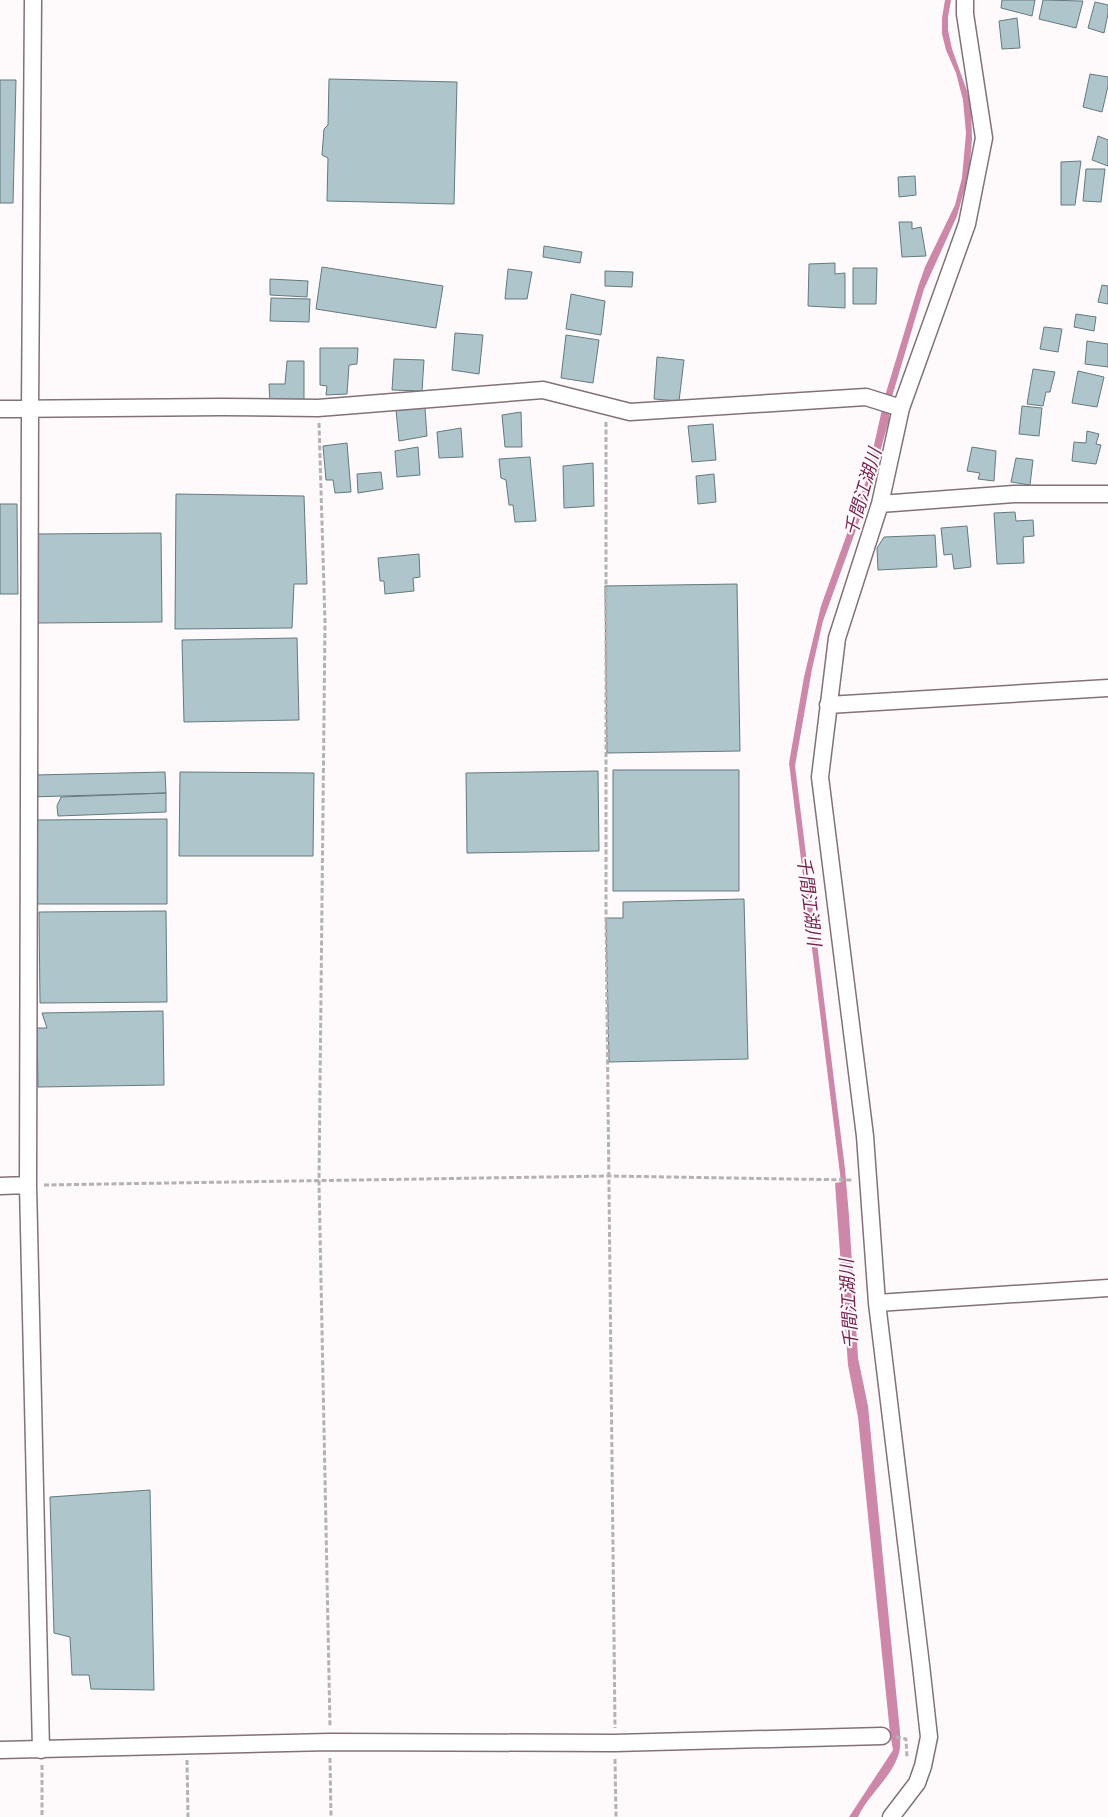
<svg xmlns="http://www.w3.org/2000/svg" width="1108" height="1817" font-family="Karla,'Noto Sans JP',sans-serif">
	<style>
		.water { fill: #cd87a8 }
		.building { fill: #aec5cb; stroke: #64797e }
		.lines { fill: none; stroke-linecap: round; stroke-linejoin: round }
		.minor-casing { stroke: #837179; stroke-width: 19 }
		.path { stroke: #b6b0b3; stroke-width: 3; stroke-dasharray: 5 2.5; stroke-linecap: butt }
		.minor { stroke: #fff; stroke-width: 16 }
		.labels { text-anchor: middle; stroke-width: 4; stroke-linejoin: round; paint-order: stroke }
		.water-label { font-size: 18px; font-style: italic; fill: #772451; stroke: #fefafc }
	</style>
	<rect width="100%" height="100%" fill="#fefafc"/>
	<path class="water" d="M945,0H951L948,17V30L952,49L967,91L971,108L972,139L969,173L957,216L924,289L891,400L889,420L866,502L823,621L812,669L795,766L845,1169L849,1216L858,1358L868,1406L900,1732C900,1740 901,1749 898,1756C890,1779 868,1795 858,1817H849L893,1750L890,1733L858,1417L848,1365L835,1183L841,1182L789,763L804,677L821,606L866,481L885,396L918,287L925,267L955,205L962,178L966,133L963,100L956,73L946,50L942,34V18Z"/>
	<path class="building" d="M1002,0H1035L1032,16L1001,8Z
		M1043,0L1083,1L1076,28L1039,19Z
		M1095,2L1108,5V14L1104,33L1088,28Z
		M1017,18L1020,48L1002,49L999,21Z
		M1090,74L1108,77V86L1102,112L1083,107Z
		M329,79L457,82L454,204L327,201L328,158L322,155L324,129L328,125Z
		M0,80H16L13,203H0Z
		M1098,136L1108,140V166L1092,160Z
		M1081,161L1075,205H1061V162Z
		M1086,169H1105L1101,202L1083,201Z
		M915,176L916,195L899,197L898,177Z
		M899,222H912V229L921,227L926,256L902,257Z
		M544,246L582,252L580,263L543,257Z
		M835,263V274L845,273V308L808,306L809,264Z
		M322,267L443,286L436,328L316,309Z
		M853,268H877L876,304H853Z
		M508,269L532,272L527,299H505Z
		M605,271L633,272L632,287L605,286Z
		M270,279L308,281L307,297L270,295Z
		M1102,285L1108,286V304L1098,302Z
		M571,294L605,301L601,335L566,329Z
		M271,298L310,299L309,322L270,321Z
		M1076,314L1096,317L1094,331L1074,327Z
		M1044,327L1062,329L1058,352L1040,349Z
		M455,333L483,335L479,374L452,370Z
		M566,335L599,340L593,383L561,378Z
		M1087,341L1108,344V367L1085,364Z
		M320,348H358L357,364L349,365L347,394L326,395L327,386L320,385Z
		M657,357L684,360L679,401L654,399Z
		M394,359L424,360L422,391L392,390Z
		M287,361H304V403H270L269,384H285Z
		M1033,369L1055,372L1050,392H1046L1043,406L1027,404Z
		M1078,371L1104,377L1097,407L1072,403Z
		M1022,406L1042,408L1039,436L1019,434Z
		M425,408L427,436L399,441L396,410Z
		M521,412L522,447H505L502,415Z
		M713,424L716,460L692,462L688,426Z
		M461,428L463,457L439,458L437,432Z
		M1087,431L1099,434L1096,444L1101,445L1096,464L1072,461L1074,442L1086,443Z
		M347,443L351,492L335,493L333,480H326L323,446Z
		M418,447L420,475L397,477L395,451Z
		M972,447L996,451L994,481L978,479L980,473L967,471Z
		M530,457L536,521L515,522L513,505H509L506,480L501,478L499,459Z
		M1016,458L1033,460L1030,485L1011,482Z
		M593,463L594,506L564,508L563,466Z
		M381,472L383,489L358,493L357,474Z
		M714,474L716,502L698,504L696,476Z
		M176,494L304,496L307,584H294L292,628L175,629Z
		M0,504H17L18,594H0Z
		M1015,512L1016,521L1033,520L1034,536L1023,537L1024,563L997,564L994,513Z
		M967,526L971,567L954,569L952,554L944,555L941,528Z
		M161,533L162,622L37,623V534Z
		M935,535L937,567L878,570L877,548L884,537Z
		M419,554L420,577L413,578L414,591L385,594L384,581H380L378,558Z
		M737,584L740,751L607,753L605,586Z
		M297,638L299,720L184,722L182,640Z
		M613,770H739V891H613Z
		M598,771L599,851L467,853L466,773Z
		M165,772L166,793L29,797L35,775Z
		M180,772L314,773L313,856H179Z
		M166,793V812L58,816L57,806L61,797Z
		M167,819V904H37V820Z
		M744,899L748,1059L609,1062L606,918H623V902Z
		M166,911L167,1002L40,1003L39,912Z
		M163,1011L164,1085L38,1087L37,1028H47L42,1013Z
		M150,1490L154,1690L91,1689L89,1675H72L70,1637L54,1633L50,1497Z"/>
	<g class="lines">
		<g class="minor-casing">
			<path id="minor" d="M33,0L30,410L28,1185L41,1750
				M0,409L221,407L318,408L543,390L630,412L866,397L901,408
				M880,504L1014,494H1108
				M828,705L1108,688
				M0,1186L28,1185
				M877,1303L1108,1288
				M0,1750L330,1742L615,1743L882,1736
				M891,1817L917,1783L923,1766L929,1737L921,1665L877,1303L865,1136L820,777L837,638L880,504L901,408L967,224L984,138L965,14V0"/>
		</g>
		<path class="path" d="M606,422V918L615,1728
			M319,423L325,622L319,1181L330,1726
			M44,1185L609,1176L852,1180
			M896,1737L906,1739L907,1758
			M330,1758L331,1817
			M615,1759L616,1817
			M187,1760L188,1817
			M42,1765V1817"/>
		<use href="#minor" class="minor"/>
	</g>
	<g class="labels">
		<g class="water-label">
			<text transform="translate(863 492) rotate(-74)" y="6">千間江湖川</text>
			<text transform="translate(809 901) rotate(83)" y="6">千間江湖川</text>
			<text transform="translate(849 1304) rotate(-93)" y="6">千間江湖川</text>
		</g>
	</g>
</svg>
